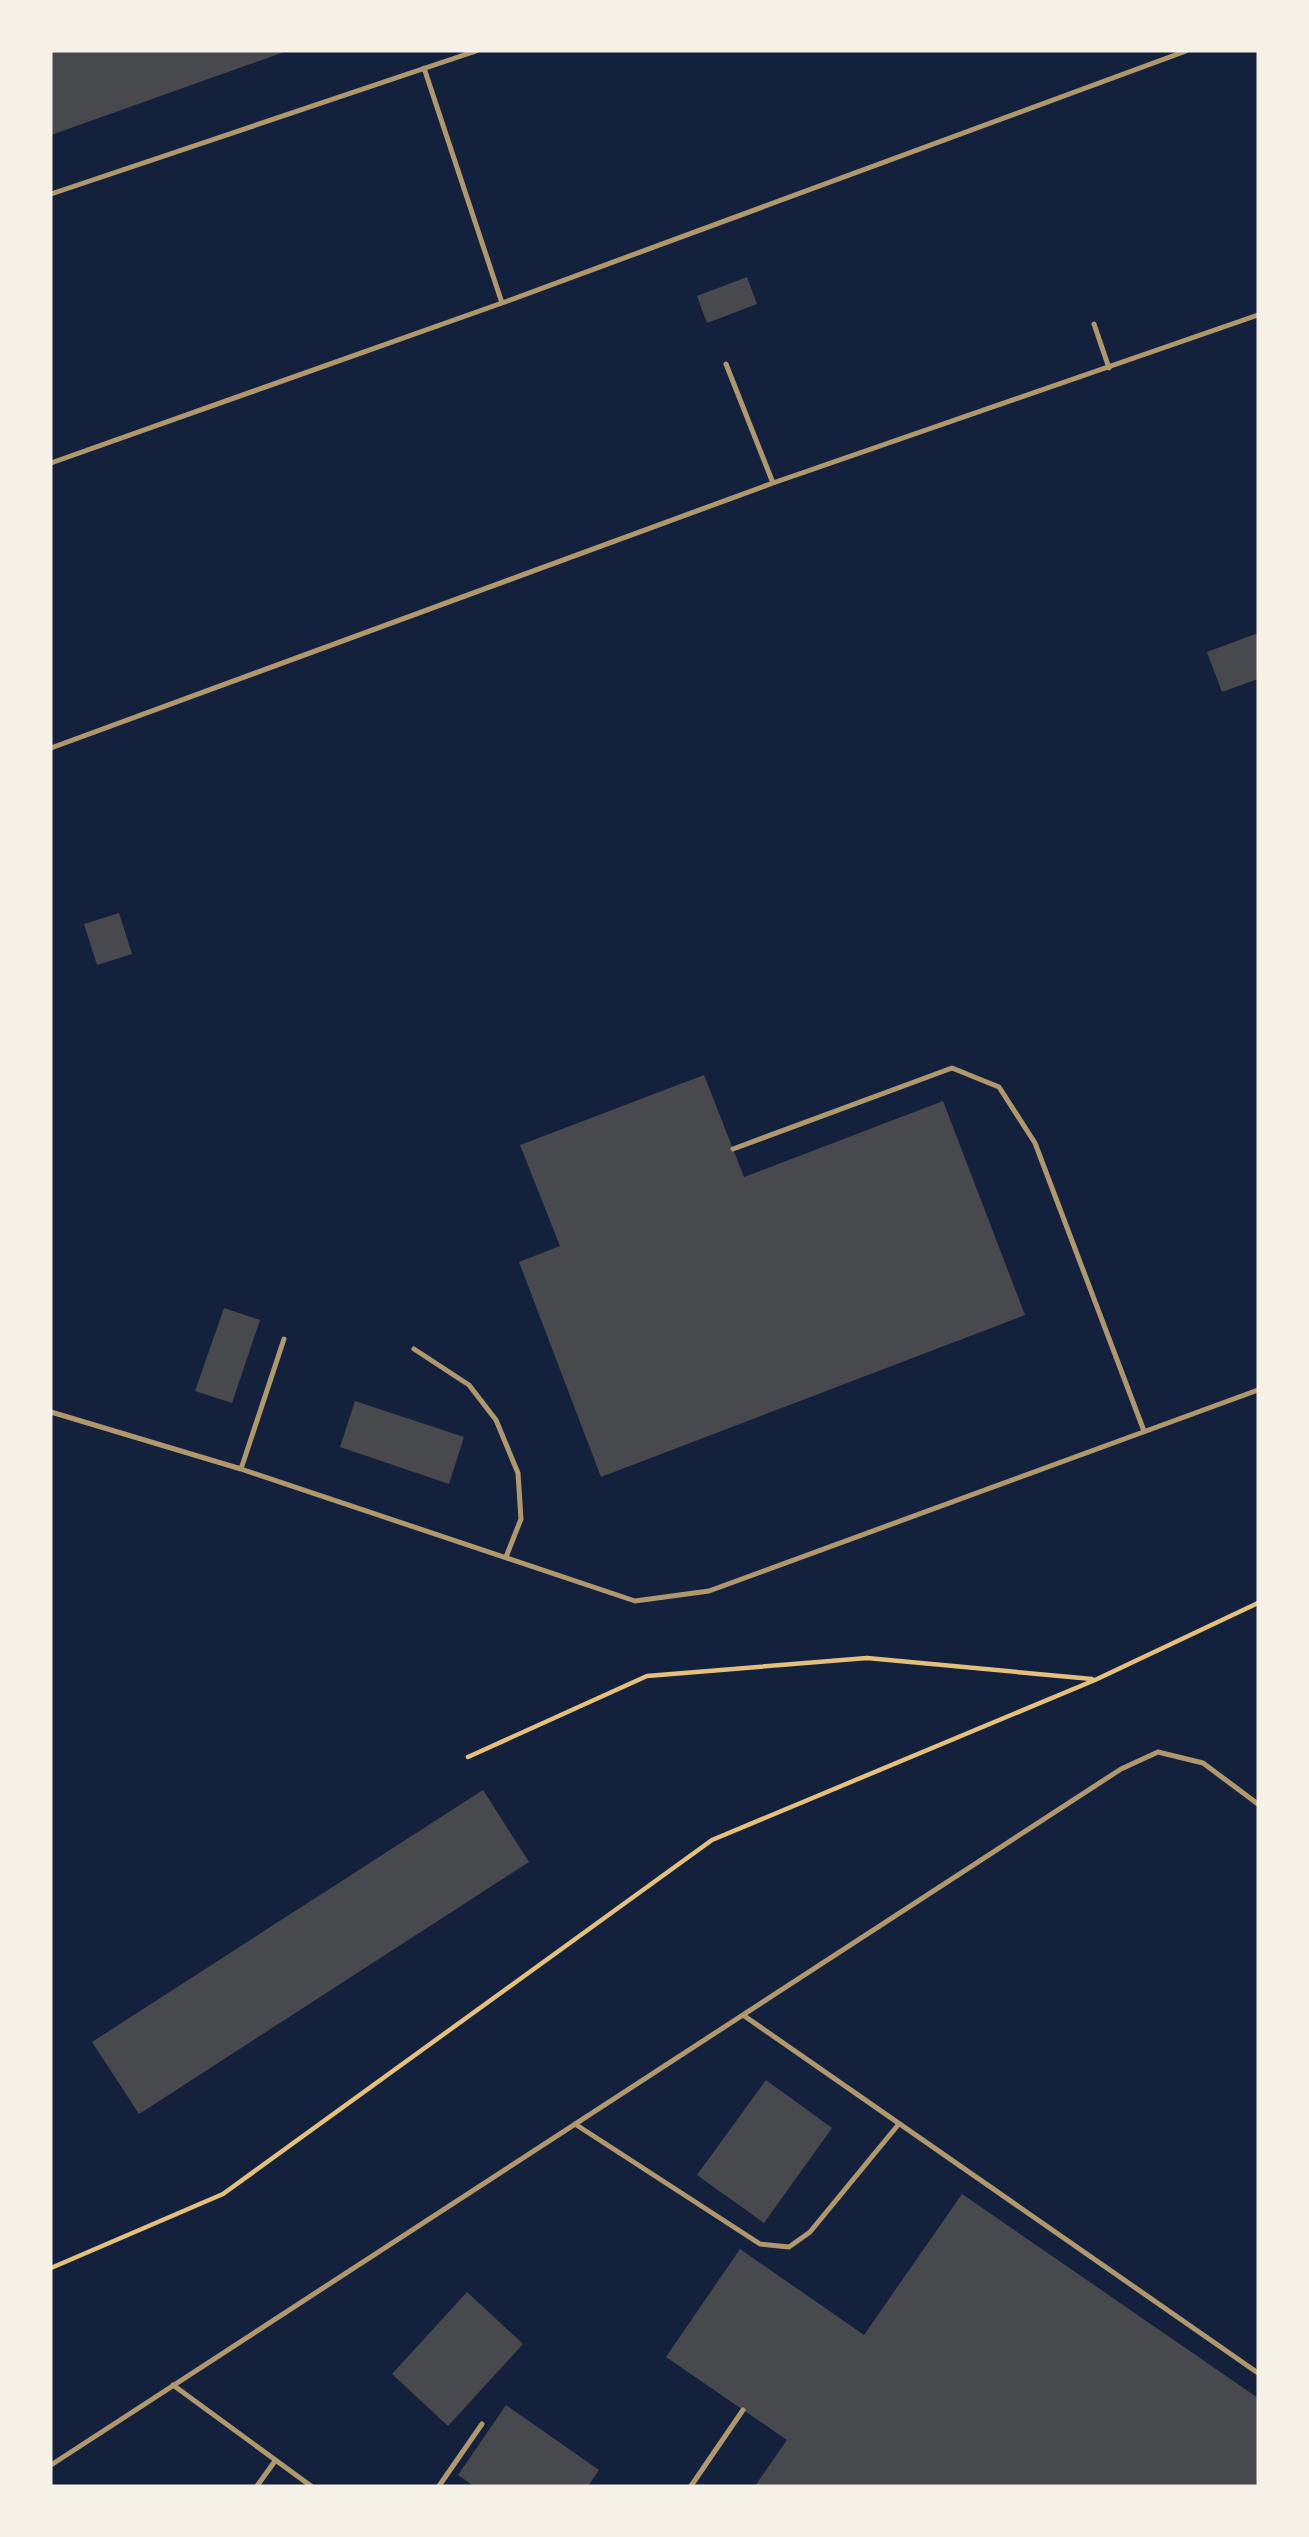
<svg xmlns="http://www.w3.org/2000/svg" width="1309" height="2537" font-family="'Nunito Sans',sans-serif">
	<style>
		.building { fill: #48494c }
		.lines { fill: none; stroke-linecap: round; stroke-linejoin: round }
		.path { stroke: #e5c07b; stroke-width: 4.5 }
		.service { stroke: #b1986c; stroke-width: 5 }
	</style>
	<rect width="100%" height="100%" fill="#14213d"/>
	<path class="building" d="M51,51H287L51,135Z
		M747,277L757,304L707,323L697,296Z
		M1258,633V679L1222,692L1207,652Z
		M119,913L132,954L97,965L84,924Z
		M704,1075L744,1177L943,1101L1025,1315L601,1477L519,1262L560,1246L520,1145Z
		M224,1308L260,1320L232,1403L195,1391Z
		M355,1401L464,1437L449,1484L340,1447Z
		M483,1790L529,1862L139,2114L92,2042Z
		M766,2080L832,2128L764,2223L697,2175Z
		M962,2194L1258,2398V2486H755L787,2440L666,2357L740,2249L864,2335Z
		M467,2292L523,2344L448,2426L392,2374Z
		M506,2405L599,2470L588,2486H474L458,2475Z"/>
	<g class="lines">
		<path class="path" d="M468,1757L647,1676L867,1658L1092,1679
			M51,2268L223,2194L712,1840L1095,1680L1258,1603"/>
		<path class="service" d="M424,68L502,303
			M51,194L476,51
			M1094,324L1109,368
			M726,364L773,483
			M51,463L502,303L1186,51
			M51,748L773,483L1258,315
			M733,1149L952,1068L999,1087L1035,1143L1144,1431
			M414,1349L469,1385L496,1420L518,1473L521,1519L506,1557
			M51,1412L241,1469L635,1601L709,1591L1258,1390
			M241,1469L284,1339
			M743,2015L1258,2373
			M575,2124L760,2244L789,2247L810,2232L898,2125
			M173,2385L311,2486
			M51,2465L1121,1769L1158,1752L1203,1763L1258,1804
			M257,2486L275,2461
			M439,2486L482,2424
			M691,2486L743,2410"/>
	</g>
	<rect width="1309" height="2537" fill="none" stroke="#f6f1e7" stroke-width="105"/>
</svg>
